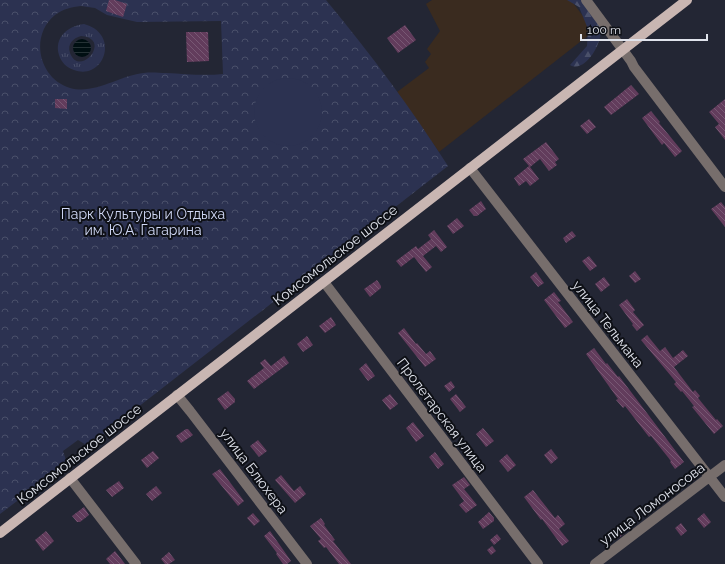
<svg xmlns="http://www.w3.org/2000/svg" width="725" height="564" font-family="Raleway,sans-serif">
	<style>
		.commercial { fill: #3a2b1f }
		.grass { fill: url(#grass-tufts); fill-rule: evenodd }
		.forest { fill: url(#forest-firs) }
		.park { fill: url(#park-crowns); fill-rule: evenodd }
		.pitch { fill: #2c3251 }
		.water { fill: url(#water-rules) }
		.building { fill: url(#building-back-hatch) }
		.lines { fill: none; stroke-linecap: round; stroke-linejoin: round }
		.minor { stroke: #776e6c; stroke-width: 10 }
		.major { stroke: #c9b6b2; stroke-width: 10 }
		.labels { text-anchor: middle; stroke-width: 4; stroke-linejoin: round; paint-order: stroke }
		.park-label { font-size: 14px; fill: #d0d8f5; stroke: #0e1016 }
		.street-label { font-size: 14px; fill: #e0e3ec; stroke: #0e1016 }
	</style>
	<defs>
		<pattern id="grass-tufts" width="24" height="20" patternUnits="userSpaceOnUse"><rect width="24" height="20" fill="#2c3251"/><path d="M3 7l-1-3M5 7V3M7 7l1-3M15 17l-1-3M17 17v-4M19 17l1-3" fill="none" stroke="#4a506a"/></pattern>
		<pattern id="forest-firs" width="22" height="20" patternUnits="userSpaceOnUse"><rect width="22" height="20" fill="#2c3251"/><path d="M5 1l3.5 6h-7zM16 11l3.5 6h-7z" fill="#4a506a"/></pattern>
		<pattern id="park-crowns" width="20" height="18" patternUnits="userSpaceOnUse"><rect width="20" height="18" fill="#2c3251"/><path d="M2 6a3 3 0 1 1 6 0M12 15a3 3 0 1 1 6 0" fill="none" stroke="#4a506a"/></pattern>
		<pattern id="water-rules" width="6" height="5" patternUnits="userSpaceOnUse"><rect width="6" height="5" fill="#000f12"/><path d="M0 2.5h6" fill="none" stroke="#253235"/></pattern>
		<pattern id="building-back-hatch" width="6" height="6" patternUnits="userSpaceOnUse"><rect width="6" height="6" fill="#623c5c"/><path d="M-1 5l2 2M0 0l6 6M5-1l2 2" fill="none" stroke="#785874"/></pattern>
	</defs>
	<rect width="100%" height="100%" fill="#232634"/>
	<path class="commercial" d="M432,0H571L594,31L439,152L397,92L429,68L425,62L431,54L427,49L440,31L426,4Z"/>
	<path class="grass" d="M84,24C121,34 104,81 74,70C67,68 61,62 59,55C54,38 67,26 84,24ZM81,36C113,38 80,79 70,53C67,44 73,38 81,36Z"/>
	<path class="forest" d="M567,0H581C586,6 597,18 600,25C605,41 585,74 570,65L587,46L588,29L579,7Z"/>
	<path class="park" d="M0,0H326C370,53 411,108 448,166L88,446L78,440L63,451L67,463L0,514ZM81,6L95,8L107,15L137,22L221,21L223,74C204,76 185,74 166,73C159,73 151,72 144,73C120,75 95,95 70,88C39,79 29,36 55,15C63,9 71,7 81,6Z"/>
	<path class="pitch" d="M254 112a34 34 0 1 1 68 0a34 34 0 1 1-68 0Z"/>
	<path class="water" d="M73 48a9 9 0 1 1 18 0a9 9 0 1 1-18 0Z"/>
	<path class="building" d="M109,0H115L127,4L123,17L106,11Z
		M405,25L416,40L398,53L387,38Z
		M186,32H208L209,61L187,62Z
		M631,85L639,94L611,115L604,107Z
		M55,99H67V109L55,108Z
		M725,99V140L715,127L719,124L709,112Z
		M651,111L660,122L659,123L682,151L675,157L664,143L662,145L642,118Z
		M589,119L596,127L587,134L580,126Z
		M546,142L559,159L555,162L557,165L549,171L540,159L530,167L539,179L530,186L526,181L519,186L514,178L529,166L523,159Z
		M481,201L486,209L477,216H474L469,210Z
		M721,202L725,207V227L711,209Z
		M457,218L464,226L453,234L447,226Z
		M434,230L447,247L441,252L436,246L423,256L432,267L426,272L414,257L401,267L396,261L416,246L418,249L431,239L428,235Z
		M572,231L576,236L566,243L563,238Z
		M589,256L597,266L590,271L582,261Z
		M635,271L641,279L635,283L629,276Z
		M536,272L544,283L538,287L530,277Z
		M604,277L610,285L601,292L595,284Z
		M377,280L381,286V288L370,297L364,289Z
		M554,292L561,301L558,302L573,322L565,328L544,300Z
		M627,299L635,310L633,312L644,325L637,331L632,325L633,324L619,305Z
		M331,317L336,325L325,333L319,326Z
		M404,328L416,344L417,343L426,354L430,351L436,359L425,367L398,333Z
		M647,335L660,351L665,347L673,358L683,350L688,356L674,367L693,392L695,390L700,396L698,398L716,420L717,419L723,426L714,434L692,407L694,406L682,391L681,392L674,384L676,382L641,340Z
		M307,336L313,345L303,352L297,344Z
		M594,348L606,364L607,363L618,377L619,376L684,462L675,469L670,462L671,461L651,436L649,437L625,406L623,408L616,400L618,399L586,354Z
		M284,356L289,363L254,389L247,381L264,368L260,363L265,359L271,366Z
		M366,363L375,376L368,381L359,369Z
		M451,381L455,387L449,392L444,386Z
		M228,391L235,399V402L225,410L217,399Z
		M390,394L398,404L390,410L382,400Z
		M456,394L466,407L460,412L450,399Z
		M413,422L424,436L416,442L406,428Z
		M483,428L494,441L486,447L476,434Z
		M186,429H188L193,435L181,443L176,436Z
		M258,440L267,451L259,457L250,446Z
		M551,449L558,458L551,464L544,455Z
		M153,451L159,458L147,468L141,460Z
		M435,452L444,464L438,469L429,457Z
		M507,454L516,465L508,472L499,461Z
		M220,469L244,501L238,506L212,474Z
		M696,472L699,476L693,481L689,477Z
		M281,475L294,491L300,486L306,494L295,503L275,480Z
		M464,477L470,485L464,489L477,505L466,513L459,505L464,501L452,485Z
		M119,481L124,488L112,497L106,490Z
		M156,486L162,493L152,501L146,494Z
		M533,490L555,518L558,515L565,524L559,529L569,541L562,546L542,519L541,520L524,497Z
		M84,507L89,515L80,522H77L72,516Z
		M489,512L494,518V521L483,529L478,522Z
		M253,513L260,521L254,526L247,518Z
		M704,513L711,522L704,528L697,519Z
		M321,518L325,524L324,525L335,540L333,541L351,564H339L326,547L324,548L318,541L321,539L310,526Z
		M681,523L687,531L681,536L675,528Z
		M619,527L624,534L617,539L612,533Z
		M46,531L54,541L43,551L35,540Z
		M270,531L291,561L287,564H283L276,554L277,553L264,536Z
		M497,534L501,539L494,545L490,540Z
		M492,546L496,551L491,555L487,550Z
		M115,551L125,564H110L106,559Z
		M169,552L175,560L169,564H165L161,559Z"/>
	<g class="lines">
		<path class="minor" d="M586,0L631,61L634,67L725,187
			M470,168L725,497
			M324,282L538,564
			M177,395L190,411L307,564
			M70,478L136,564
			M595,564L725,465"/>
		<path class="major" d="M0,533L687,0"/>
	</g>
	<g class="labels">
		<g class="park-label">
			<text x="143" y="219">Парк Культуры и Отдыха<tspan x="143" dy="16">им. Ю.А. Гагарина</tspan></text>
		</g>
		<g class="street-label">
			<text transform="translate(335 255) rotate(-38)" y="5">Комсомольское шоссе</text>
			<text transform="translate(608 324) rotate(52)" y="5">улица Тельмана</text>
			<text transform="translate(442 415) rotate(53)" y="5">Пролетарская улица</text>
			<text transform="translate(79 454) rotate(-38)" y="5">Комсомольское шоссе</text>
			<text transform="translate(254 471) rotate(53)" y="5">улица Блюхера</text>
			<text transform="translate(652 504) rotate(-37)" y="5">улица Ломоносова</text>
		</g>
	</g>
	<path d="M581 34v6h126v-6" fill="none" stroke="#e0e3ec" stroke-width="2"/>
	<text x="587" y="34" font-size="12" fill="#e0e3ec" stroke="#0e1016" stroke-width="3" paint-order="stroke">100 m</text>
</svg>
